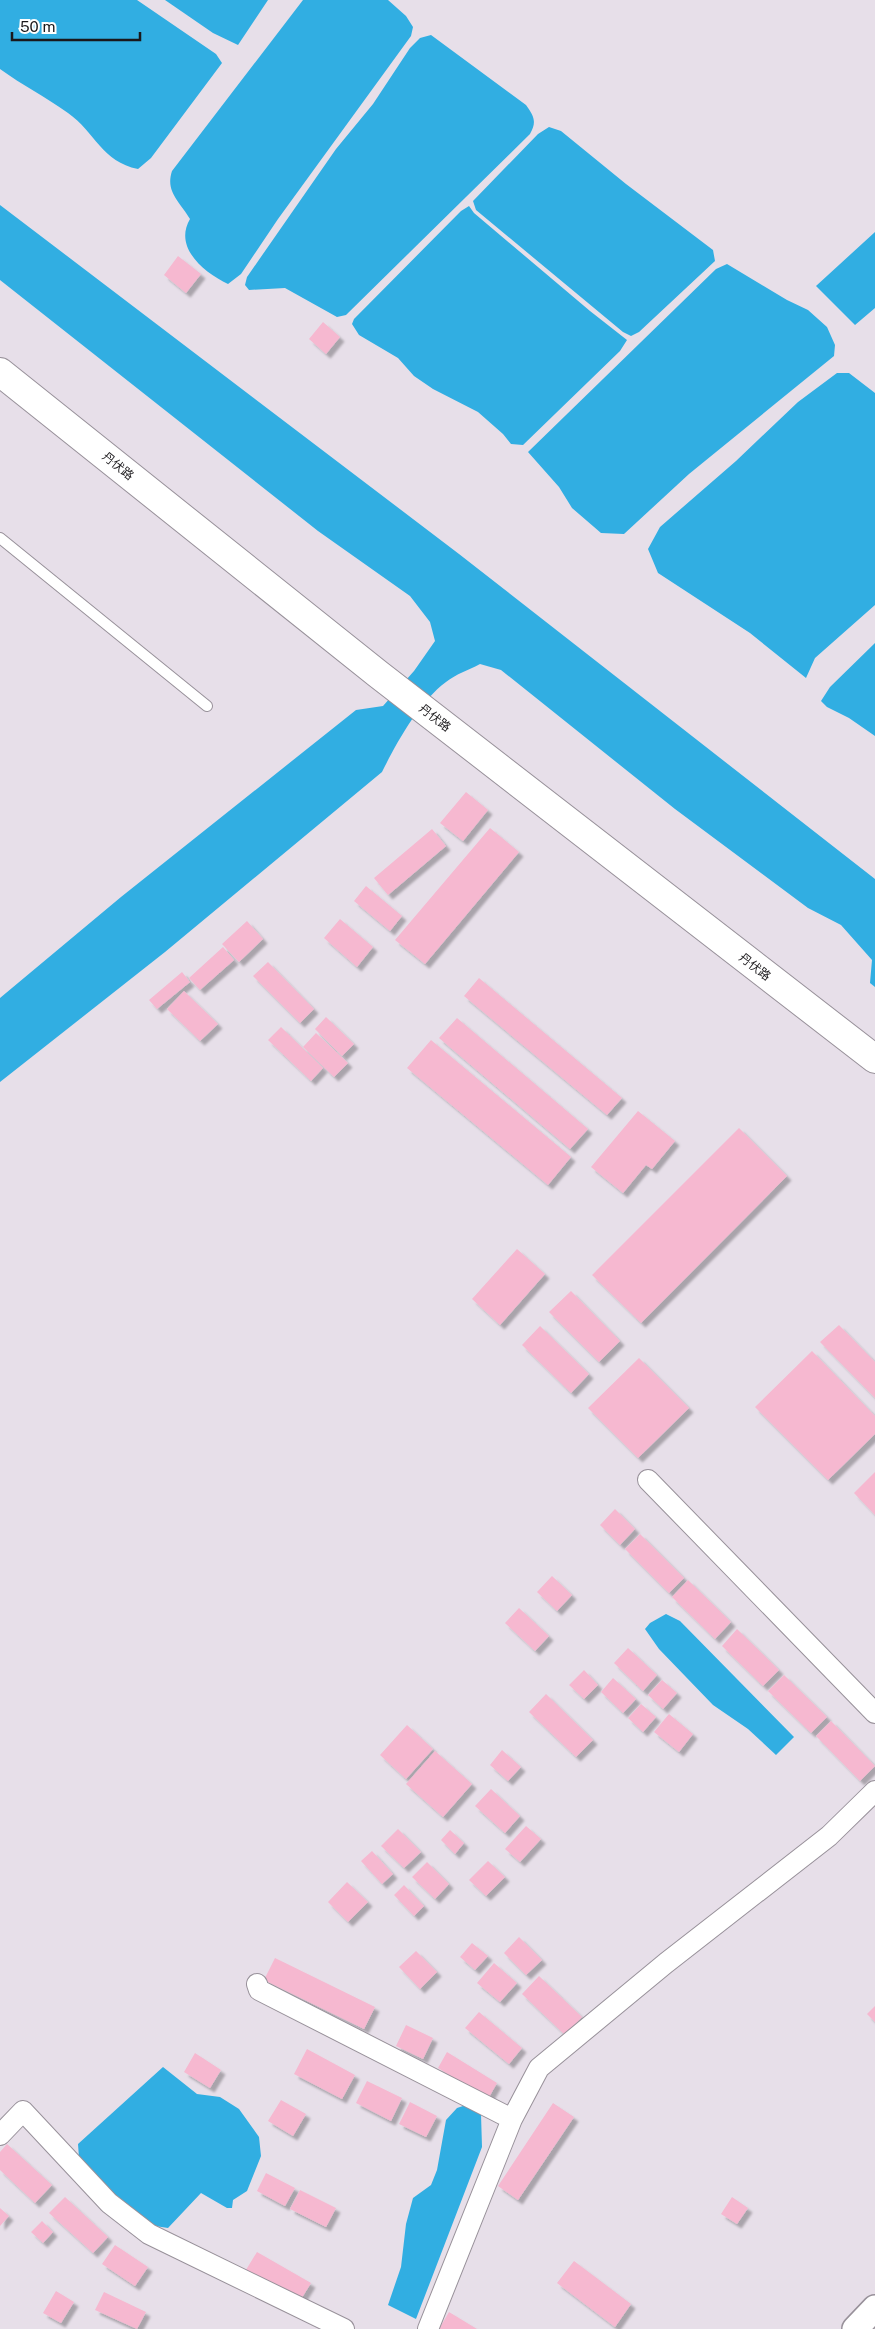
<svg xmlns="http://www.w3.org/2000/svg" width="875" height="2329" font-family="'Public Sans','Noto Sans SC',sans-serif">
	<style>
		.water { fill: #31aee2 }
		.building { fill: #f6b8d0; filter: url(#shadow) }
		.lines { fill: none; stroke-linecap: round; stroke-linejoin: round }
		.service-casing { stroke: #98919a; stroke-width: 12 }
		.minor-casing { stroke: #98919a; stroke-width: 22 }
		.tertiary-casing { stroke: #98919a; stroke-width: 28 }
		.secondary-casing { stroke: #98919a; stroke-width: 30 }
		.service { stroke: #fff; stroke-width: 10 }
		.minor { stroke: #fff; stroke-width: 20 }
		.tertiary { stroke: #fff; stroke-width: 25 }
		.secondary { stroke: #fff; stroke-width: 28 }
		.labels { text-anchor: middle; stroke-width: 4; stroke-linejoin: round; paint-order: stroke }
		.street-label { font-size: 12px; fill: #1a181b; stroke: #fff }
	</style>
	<defs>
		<filter id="shadow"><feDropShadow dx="4.5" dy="4.5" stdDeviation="1" flood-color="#0004"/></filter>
	</defs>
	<rect width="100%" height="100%" fill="#e7dfe9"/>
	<path class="water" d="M0,0H137L216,54L222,63L151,158L138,169C102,162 95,132 68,113C46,97 22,85 0,69Z
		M165,0H268L238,45L213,33Z
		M303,0H388L406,16L413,27L411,36L278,219L241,274L228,284C205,273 173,248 190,219C180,202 165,192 172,171Z
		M431,35L526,105C534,116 537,122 530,134L346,315L337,317L285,288L249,290L245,285L247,277L336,149L373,104L410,48L420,38Z
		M549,127L561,131L626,184L713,250L715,261L639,332L631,336L623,332L476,210L473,201L538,134Z
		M0,205L459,554L875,879V987L870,983L872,960L841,925L808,908L675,809L501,670L480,664C469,670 456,674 446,682C419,702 397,742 382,772L165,952L0,1082V998L121,897L356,710L383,706L414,671L435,641L430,622L410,596L318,531L0,280Z
		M469,206L474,213L590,311L627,340L620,351L523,445L511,444L503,434L478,412L433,389L414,376L398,358L359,335L352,324L354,319L461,211Z
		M875,232V308L855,325L816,286Z
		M727,264L787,300L808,310L827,327L835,345L834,356L689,474L624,534L601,533L572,508L559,487L528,452L716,269Z
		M837,373H849L875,393V605L815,658L806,678L750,633L658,573L648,549L660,527L736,461L798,402Z
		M875,643V736L849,718L827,707L821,701L830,687Z
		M666,1614L680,1621L794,1737L776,1755L748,1729L713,1705L659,1649L645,1629L650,1623Z
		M163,2067L197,2094L220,2097L239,2109L259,2137L261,2156L247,2191L233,2200L232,2208H227L201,2193L168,2228L155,2226L111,2191L79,2158L78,2144Z
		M466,2105L481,2114L482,2147L416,2319L388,2305L401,2267L406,2224L413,2198L431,2185L437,2170L446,2120L457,2108Z"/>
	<path class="building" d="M178,256L201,274L186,293L164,275Z
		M323,322L340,337L326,354L309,339Z
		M466,792L488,810L463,841L440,823Z
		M490,828L519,852L425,964L395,940Z
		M432,829L446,846L388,895L374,878Z
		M366,886L402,916L390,931L354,901Z
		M340,919L373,947L357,967L324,938Z
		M247,921L263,939L239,962L222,944Z
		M223,947L234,960L200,990L189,978Z
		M268,962L314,1009L300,1023L253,976Z
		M182,972L190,982L157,1009L149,1000Z
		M479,978L622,1098L607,1115L464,996Z
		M184,991L218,1024L200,1041L167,1009Z
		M326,1017L354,1044L342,1056L315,1029Z
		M457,1018L588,1129L570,1149L439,1038Z
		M281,1027L323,1068L311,1081L268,1040Z
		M316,1033L348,1063L334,1077L303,1047Z
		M431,1040L571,1157L548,1185L407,1068Z
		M638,1111L675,1141L652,1169L646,1165L623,1193L591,1167Z
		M739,1128L787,1176L641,1323L592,1275Z
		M517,1249L545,1274L500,1325L472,1299Z
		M571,1291L620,1341L599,1362L549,1312Z
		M839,1325L875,1362V1398L820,1342Z
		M540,1326L589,1374L571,1393L522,1345Z
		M812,1351L875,1416V1434L828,1480L755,1407Z
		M639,1358L689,1408L638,1458L588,1408Z
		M875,1472V1515L854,1493Z
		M615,1509L635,1529L620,1545L600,1525Z
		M640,1534L684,1578L669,1593L625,1549Z
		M552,1576L572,1595L557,1611L537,1592Z
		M688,1580L731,1622L715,1639L672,1597Z
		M519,1608L549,1636L535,1651L505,1623Z
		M737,1629L779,1670L763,1686L722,1646Z
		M628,1648L657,1675L643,1691L614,1663Z
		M584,1670L598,1685L584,1699L569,1685Z
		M784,1675L827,1717L811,1733L768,1691Z
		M613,1678L636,1699L623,1713L601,1692Z
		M662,1680L677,1693L663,1709L648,1695Z
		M546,1694L593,1740L576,1757L529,1712Z
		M641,1704L656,1717L643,1732L628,1718Z
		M669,1714L693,1734L679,1752L654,1732Z
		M831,1721L875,1766L860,1781L816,1736Z
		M407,1725L433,1749L406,1779L380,1755Z
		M502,1750L521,1767L508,1781L490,1765Z
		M435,1751L472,1784L443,1817L406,1784Z
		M491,1789L520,1816L505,1833L475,1806Z
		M526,1826L541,1839L520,1862L505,1849Z
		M398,1829L421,1852L404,1868L381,1846Z
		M450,1830L464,1843L455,1854L441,1840Z
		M372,1851L393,1874L382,1884L361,1861Z
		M488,1861L505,1877L486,1896L469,1880Z
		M427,1862L449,1884L435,1899L412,1877Z
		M347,1882L368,1902L348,1922L328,1902Z
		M404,1885L424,1906L414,1916L394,1895Z
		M519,1937L542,1960L526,1975L504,1953Z
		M472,1943L488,1956L475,1970L460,1957Z
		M416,1951L437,1972L420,1989L399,1967Z
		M275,1958L375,2007L364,2029L264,1980Z
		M494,1963L517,1983L500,2002L477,1983Z
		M539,1976L582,2017L565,2035L522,1994Z
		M875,2006V2022L867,2014Z
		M479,2012L522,2048L509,2064L465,2028Z
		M406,2025L433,2038L423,2059L396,2046Z
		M307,2049L355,2075L342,2099L294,2074Z
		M447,2052L497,2083L488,2099L438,2068Z
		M195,2053L221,2070L210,2088L184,2072Z
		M367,2081L402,2098L391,2121L356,2103Z
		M281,2100L306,2114L293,2136L268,2121Z
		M410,2102L437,2116L426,2137L399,2124Z
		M553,2103L574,2117L518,2200L498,2186Z
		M7,2144L52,2185L35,2203L0,2170V2152Z
		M266,2173L295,2188L285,2206L257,2191Z
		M300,2190L336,2208L326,2227L290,2209Z
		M65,2197L108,2237L93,2253L49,2213Z
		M732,2197L748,2208L737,2224L721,2214Z
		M0,2208L9,2216L0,2226Z
		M42,2221L53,2232L43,2243L31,2232Z
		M115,2245L148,2267L135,2286L102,2264Z
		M257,2252L311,2283L298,2304L244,2273Z
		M574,2261L631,2304L615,2327L557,2283Z
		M56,2291L74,2302L61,2323L43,2313Z
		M104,2292L146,2312L137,2329L95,2310Z
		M449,2312L477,2329H439Z"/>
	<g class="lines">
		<g class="service-casing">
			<path id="service" d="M0,538L207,706"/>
		</g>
		<g class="minor-casing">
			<path id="minor" d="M648,1480L875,1713
				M257,1984L259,1990L512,2119
				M0,2135L23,2111L109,2203L149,2234L344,2329
				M428,2329L512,2119L539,2068L666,1963L829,1836L875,1791"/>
		</g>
		<g class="tertiary-casing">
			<path id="tertiary" d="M855,2329L875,2308"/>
		</g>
		<g class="secondary-casing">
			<path id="secondary" d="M0,372L378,674L875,1059"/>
		</g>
		<use href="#service" class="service"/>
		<use href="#minor" class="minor"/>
		<use href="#tertiary" class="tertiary"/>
		<use href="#secondary" class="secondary"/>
	</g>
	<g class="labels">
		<g class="street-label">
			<text transform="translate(118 466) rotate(39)" y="4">丹伏路</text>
			<text transform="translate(435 718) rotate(38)" y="4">丹伏路</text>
			<text transform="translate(755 967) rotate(38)" y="4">丹伏路</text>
		</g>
	</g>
	<path d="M12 32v8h128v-8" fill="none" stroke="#1a181b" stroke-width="2.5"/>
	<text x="20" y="32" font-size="15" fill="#1a181b" stroke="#ffffff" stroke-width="4" paint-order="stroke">50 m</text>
</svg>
